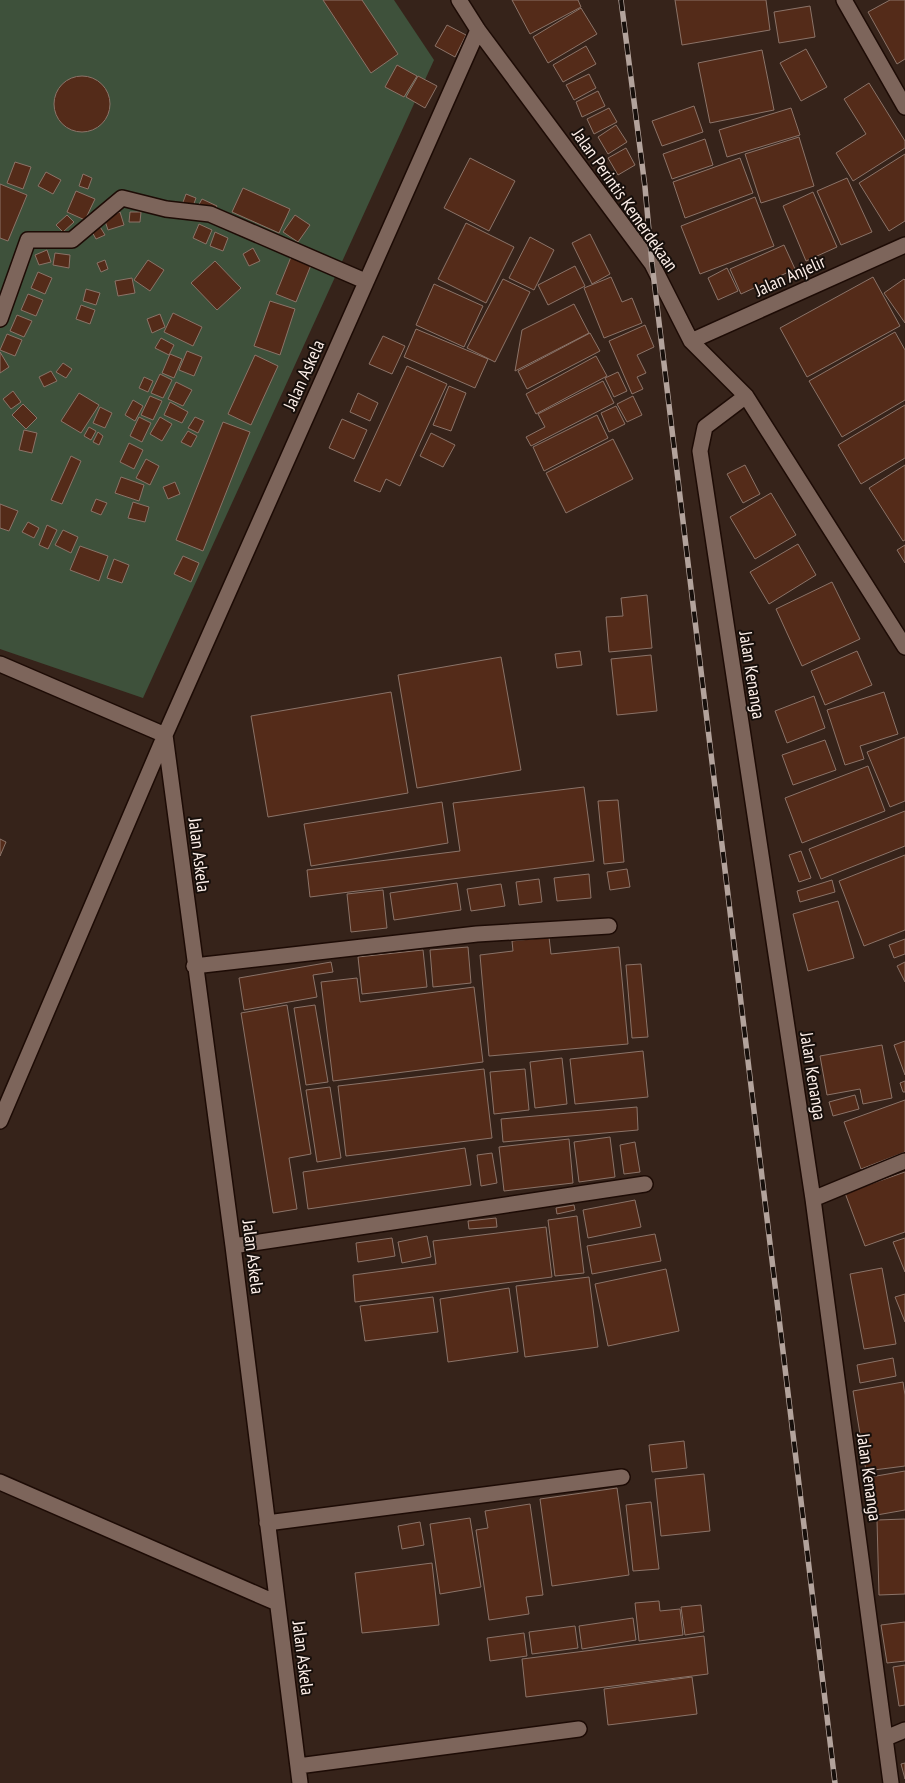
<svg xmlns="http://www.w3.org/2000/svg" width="905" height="1783" font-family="'PT Sans Narrow',sans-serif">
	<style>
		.park { fill: #3e513b }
		.building { fill: #542b19; stroke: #8b7368 }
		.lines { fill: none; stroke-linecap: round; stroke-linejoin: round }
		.minor-casing { stroke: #1d0b05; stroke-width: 18 }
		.minor { stroke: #7d655b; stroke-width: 15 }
		.rail-casing { stroke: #b3a39c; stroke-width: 5.5 }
		.rail { stroke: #170f0b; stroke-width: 4; stroke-dasharray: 11; stroke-linecap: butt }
		.labels { text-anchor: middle; stroke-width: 4; stroke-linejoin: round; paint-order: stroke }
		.street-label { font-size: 18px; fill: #fef0ea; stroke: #170f0b }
	</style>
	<rect width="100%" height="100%" fill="#36231a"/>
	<path class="park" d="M0,0H394L434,60L143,698L0,649Z"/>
	<path class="building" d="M323,0H362L398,54L371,73Z
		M512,0H578L581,7L530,34Z
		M675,0H766L770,30L682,45Z
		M890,0H905V59L897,64L868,12Z
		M810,6L815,37L779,43L774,12Z
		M581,8L597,34L548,63L533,37Z
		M447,25L466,35L455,57L435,46Z
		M586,46L596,64L563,82L553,65Z
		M806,49L827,87L801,101L780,63Z
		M762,50L774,110L710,123L698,63Z
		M397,65L417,76L404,97L385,87Z
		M589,74L596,88L574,100L566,85Z
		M418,76L437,86L425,108L406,97Z
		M54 104a28 28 0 1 1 56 0a28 28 0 1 1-56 0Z
		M869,83L905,141V148L853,181L836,153L866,134L844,99Z
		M598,91L605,106L582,117L576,102Z
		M694,106L703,132L662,146L652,121Z
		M609,108L617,122L594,134L587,119Z
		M791,108L800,135L727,157L719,130Z
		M616,125L627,142L608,154L598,137Z
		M799,137L814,186L761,203L745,154Z
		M705,139L713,165L672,179L663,154Z
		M626,148L635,165L618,175L608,158Z
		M905,154V221L889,231L859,183Z
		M470,158L515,181L489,231L444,208Z
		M740,158L753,193L685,218L673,182Z
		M15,162L31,167L23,189L7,183Z
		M46,172L61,180L53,194L38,186Z
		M83,174L92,178L88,189L79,186Z
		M847,178L872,232L841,245L817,191Z
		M0,184L27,195L8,241L0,238Z
		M243,188L290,209L279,233L232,212Z
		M76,191L95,199L85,220L67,212Z
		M813,192L837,247L806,261L783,206Z
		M186,194L196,198L192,209L182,205Z
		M755,197L774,246L700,274L681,226Z
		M202,199L217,206L213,214L197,208Z
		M120,212L124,225L108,230L104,218Z
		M130,212H141L140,222H129Z
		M67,215L74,222L63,232L56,225Z
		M295,215L310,225L298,242L283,232Z
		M466,223L514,247L486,303L438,279Z
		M199,224L212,230L206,244L193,238Z
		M99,225L105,235L96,239L91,230Z
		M215,232L228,238L223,251L210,246Z
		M590,234L610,274L592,284L572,243Z
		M530,237L554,250L534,290L509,278Z
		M784,245L795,269L741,294L730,269Z
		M253,248L260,261L249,266L243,254Z
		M47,250L51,262L39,265L35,255Z
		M55,253L70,255L69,268L53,265Z
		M291,257L311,265L296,302L276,294Z
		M105,260L108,269L101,272L97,263Z
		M148,260L164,270L150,291L134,280Z
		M215,261L241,288L217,310L191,283Z
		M575,266L585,286L548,305L538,285Z
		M727,268L738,291L718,300L708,278Z
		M38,272L52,278L45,294L31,288Z
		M611,277L622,302L632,298L642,323L604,338L584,288Z
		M873,277L900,326L807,377L780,328Z
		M132,278L135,293L118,296L115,281Z
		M503,279L530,292L495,362L467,348Z
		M904,279L905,280V323L884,293Z
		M434,284L483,306L464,347L416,325Z
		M86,289L100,293L96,305L83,301Z
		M28,294L43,300L36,316L21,310Z
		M270,301L295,309L280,355L254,346Z
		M574,304L589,333L515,371L522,330Z
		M81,305L95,310L90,324L76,319Z
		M173,313L202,327L193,346L164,332Z
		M160,314L165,327L152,333L147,319Z
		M17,315L32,321L24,337L10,331Z
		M645,325L654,347L637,355L646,373L637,377L643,389L632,394L609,341Z
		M416,329L488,359L475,388L404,357Z
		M895,332L905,350V400L842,437L809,381Z
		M590,333L600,351L527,389L518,371Z
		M7,334L22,340L15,356L0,350Z
		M383,336L405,346L392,374L369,364Z
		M161,338L174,345L169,355L155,348Z
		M187,351L202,357L194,376L179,370Z
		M0,352L9,367L0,373Z
		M170,354L182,359L174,378L162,373Z
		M255,355L278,366L251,425L228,414Z
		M596,356L607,376L536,414L526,394Z
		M63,363L72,369L66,378L56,372Z
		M407,366L447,384L400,486L386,479L380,492L354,481Z
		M51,371L57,381L44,387L39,377Z
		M618,372L627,391L614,397L605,378Z
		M160,374L172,380L163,398L151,393Z
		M144,377L153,381L148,392L139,388Z
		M603,381L614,403L531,446L526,437L545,427L538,414Z
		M176,382L192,390L183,406L168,399Z
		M449,386L466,393L451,431L433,425Z
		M13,391L21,402L11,409L3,399Z
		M79,393L99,405L81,433L61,421Z
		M358,393L378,403L370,421L350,412Z
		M150,396L162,401L153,420L141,415Z
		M633,396L642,415L627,422L617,404Z
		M133,400L143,406L135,421L125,415Z
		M170,402L188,412L182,423L164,415Z
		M23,404L37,418L26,429L12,415Z
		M905,405V458L861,484L838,445Z
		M616,406L625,424L609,432L601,413Z
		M100,407L112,413L105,428L93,423Z
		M597,415L608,438L544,471L533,447Z
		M139,417L151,423L142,442L130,436Z
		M160,417L172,424L162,441L150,434Z
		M195,417L204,421L198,433L188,428Z
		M342,419L367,430L354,459L329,448Z
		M223,422L250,432L203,551L176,540Z
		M89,427L96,431L91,440L84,436Z
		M24,430L37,433L32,453L19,450Z
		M188,431L197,436L191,447L181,442Z
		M98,432L103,436L99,445L93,442Z
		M431,433L455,445L443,467L420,456Z
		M613,439L633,479L566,513L546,473Z
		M129,443L143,450L134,469L120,462Z
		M71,456L81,461L62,504L51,500Z
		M146,459L159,466L150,485L136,478Z
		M745,465L760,494L743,503L727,474Z
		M905,465V540L903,541L869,488Z
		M121,477L144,485L139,501L115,493Z
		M175,482L180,494L168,499L163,487Z
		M771,493L796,535L755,559L730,517Z
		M96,499L107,503L101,515L91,511Z
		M133,502L149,507L145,522L128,518Z
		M0,504L18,511L9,531L0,528Z
		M28,522L39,528L34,538L22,532Z
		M47,525L57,530L48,549L39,545Z
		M63,530L78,537L71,553L55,545Z
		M798,544L816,575L769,604L750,572Z
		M905,545V563L897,550Z
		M80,546L108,556L99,581L70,570Z
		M183,556L199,563L191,582L174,574Z
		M114,559L129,565L122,583L107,578Z
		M832,582L860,639L802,666L776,609Z
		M647,595L652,648L609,652L606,617L623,616L621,598Z
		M580,651L582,665L557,668L555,654Z
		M857,651L872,685L825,705L811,671Z
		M651,655L657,711L617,715L611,659Z
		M501,657L521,770L417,788L398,675Z
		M391,692L408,793L268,817L251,716Z
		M884,692L898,734L860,746L864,759L845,765L827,710Z
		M814,696L825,728L787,743L775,711Z
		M905,737V801L890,807L867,752Z
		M825,740L836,770L793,785L782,755Z
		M868,766L885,811L802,843L785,798Z
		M584,787L594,861L310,897L307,870L460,851L453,803Z
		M618,800L624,862L604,864L598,801Z
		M442,802L448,843L311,866L304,824Z
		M905,811V846L821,879L809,849Z
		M0,839L6,842L0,856Z
		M801,851L811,878L799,882L789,855Z
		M905,855V930L864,946L839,881Z
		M627,869L630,887L610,890L607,872Z
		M589,874L591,898L557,901L554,878Z
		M539,879L542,902L519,905L516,882Z
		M832,880L835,892L800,902L797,891Z
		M457,883L461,910L394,920L390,893Z
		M501,884L505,906L471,911L467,889Z
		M383,890L387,928L351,932L347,894Z
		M838,901L854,958L808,971L793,914Z
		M549,937L551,954L619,947L628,1044L489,1056L480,955L513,951L512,941Z
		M905,939V954L894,958L889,945Z
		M468,947L471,983L433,987L430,950Z
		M423,950L427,987L362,994L358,957Z
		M331,962L333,972L313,975L317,997L244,1010L239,978Z
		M905,962V982L897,966Z
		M641,964L648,1037L632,1038L626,965Z
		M357,978L360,1002L474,987L483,1062L333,1081L321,982Z
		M287,1005L311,1154L289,1158L297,1209L273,1213L241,1013Z
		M315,1005L328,1082L306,1085L294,1008Z
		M905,1041V1075L894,1045Z
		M882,1045L892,1098L863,1104L860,1089L827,1095L820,1056Z
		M643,1051L648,1097L575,1104L570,1059Z
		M562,1058L567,1104L535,1108L530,1062Z
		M484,1069L492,1138L346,1156L338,1086Z
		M525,1069L529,1110L494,1114L490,1072Z
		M905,1081V1092H903L900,1083Z
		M330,1087L341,1158L317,1162L306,1090Z
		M855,1095L859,1109L833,1116L829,1102Z
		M905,1100V1152L861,1169L844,1122Z
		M637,1107L638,1130L503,1142L501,1119Z
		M610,1137L615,1177L579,1182L574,1142Z
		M569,1139L573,1183L504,1191L499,1147Z
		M635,1142L640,1172L624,1174L620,1145Z
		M465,1148L471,1185L308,1209L303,1172Z
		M492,1153L497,1183L481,1186L477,1155Z
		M905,1172V1232L865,1246L845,1193Z
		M635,1200L641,1227L588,1238L583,1210Z
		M574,1205L575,1210L557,1214L556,1208Z
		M577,1216L584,1273L555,1276L548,1220Z
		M496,1218L497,1227L469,1229L468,1221Z
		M546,1227L552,1277L355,1302L353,1275L436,1264L433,1241Z
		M655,1234L661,1261L592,1274L587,1246Z
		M427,1236L431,1257L402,1263L398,1242Z
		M392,1238L395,1256L358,1262L356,1243Z
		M905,1238V1272L893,1242Z
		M882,1268L896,1344L864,1349L850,1274Z
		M666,1269L679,1331L608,1346L595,1284Z
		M589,1277L598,1347L525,1357L516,1286Z
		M509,1288L518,1352L448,1362L440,1299Z
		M905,1294V1322L895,1297Z
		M433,1297L438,1332L365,1341L360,1306Z
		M893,1358L896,1376L860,1383L857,1365Z
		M903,1382L905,1395V1466L866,1471L853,1391Z
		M684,1441L687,1468L652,1472L649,1445Z
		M905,1471V1510L871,1516L865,1478Z
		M704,1474L710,1531L661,1536L655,1479Z
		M617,1488L629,1575L552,1586L540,1499Z
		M651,1502L659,1569L633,1571L626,1505Z
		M530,1504L543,1595L526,1597L529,1614L489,1620L476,1530L488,1528L485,1511Z
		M470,1518L481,1587L440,1594L430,1524Z
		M905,1519V1594L879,1595L877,1520Z
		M420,1522L424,1545L402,1549L398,1526Z
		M432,1563L439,1625L362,1633L355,1573Z
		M659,1601L660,1611L680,1609L683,1635L639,1641L635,1603Z
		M701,1605L704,1632L685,1635L681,1607Z
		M633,1618L636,1640L582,1649L579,1626Z
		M905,1622V1661L887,1663L881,1625Z
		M575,1626L578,1648L532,1654L529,1632Z
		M524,1633L527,1656L490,1661L487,1638Z
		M704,1636L708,1674L526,1697L522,1659Z
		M905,1665V1705L899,1706L893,1667Z
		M692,1677L697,1714L608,1725L604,1689Z
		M905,1763V1779L901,1764Z"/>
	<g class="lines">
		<g class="minor-casing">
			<path id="minor" d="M459,0L478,30L652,264L691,341L746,396L905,647
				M844,0L905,107
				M0,319L28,240H72L122,198L166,209L210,214L365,281
				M691,341L905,245
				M746,396L705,427L700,451L813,1199L891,1783
				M0,664L165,735L0,1121
				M194,966L477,934L609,926
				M813,1199L905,1161
				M233,1246L645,1184
				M0,1482L277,1603
				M267,1523L622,1477
				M886,1738L905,1730
				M298,1766L579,1729
				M300,1783L233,1246L165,735L478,30"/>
		</g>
		<use href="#minor" class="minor"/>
		<g class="rail-casing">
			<path id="rail" d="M621,0L645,187L652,264L835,1783"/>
		</g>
		<use href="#rail" class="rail"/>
	</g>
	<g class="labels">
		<g class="street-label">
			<text transform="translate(625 200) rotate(55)" y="6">Jalan Perintis Kemerdekaan</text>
			<text transform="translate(790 276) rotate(-24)" y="6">Jalan Anjelir</text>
			<text transform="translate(304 375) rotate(-66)" y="6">Jalan Askela</text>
			<text transform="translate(752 675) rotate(81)" y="6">Jalan Kenanga</text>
			<text transform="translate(199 855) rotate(83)" y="6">Jalan Askela</text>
			<text transform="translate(813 1076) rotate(81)" y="6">Jalan Kenanga</text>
			<text transform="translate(253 1257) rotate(83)" y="6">Jalan Askela</text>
			<text transform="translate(869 1477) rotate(82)" y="6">Jalan Kenanga</text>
			<text transform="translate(303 1658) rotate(83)" y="6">Jalan Askela</text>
		</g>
	</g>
</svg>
